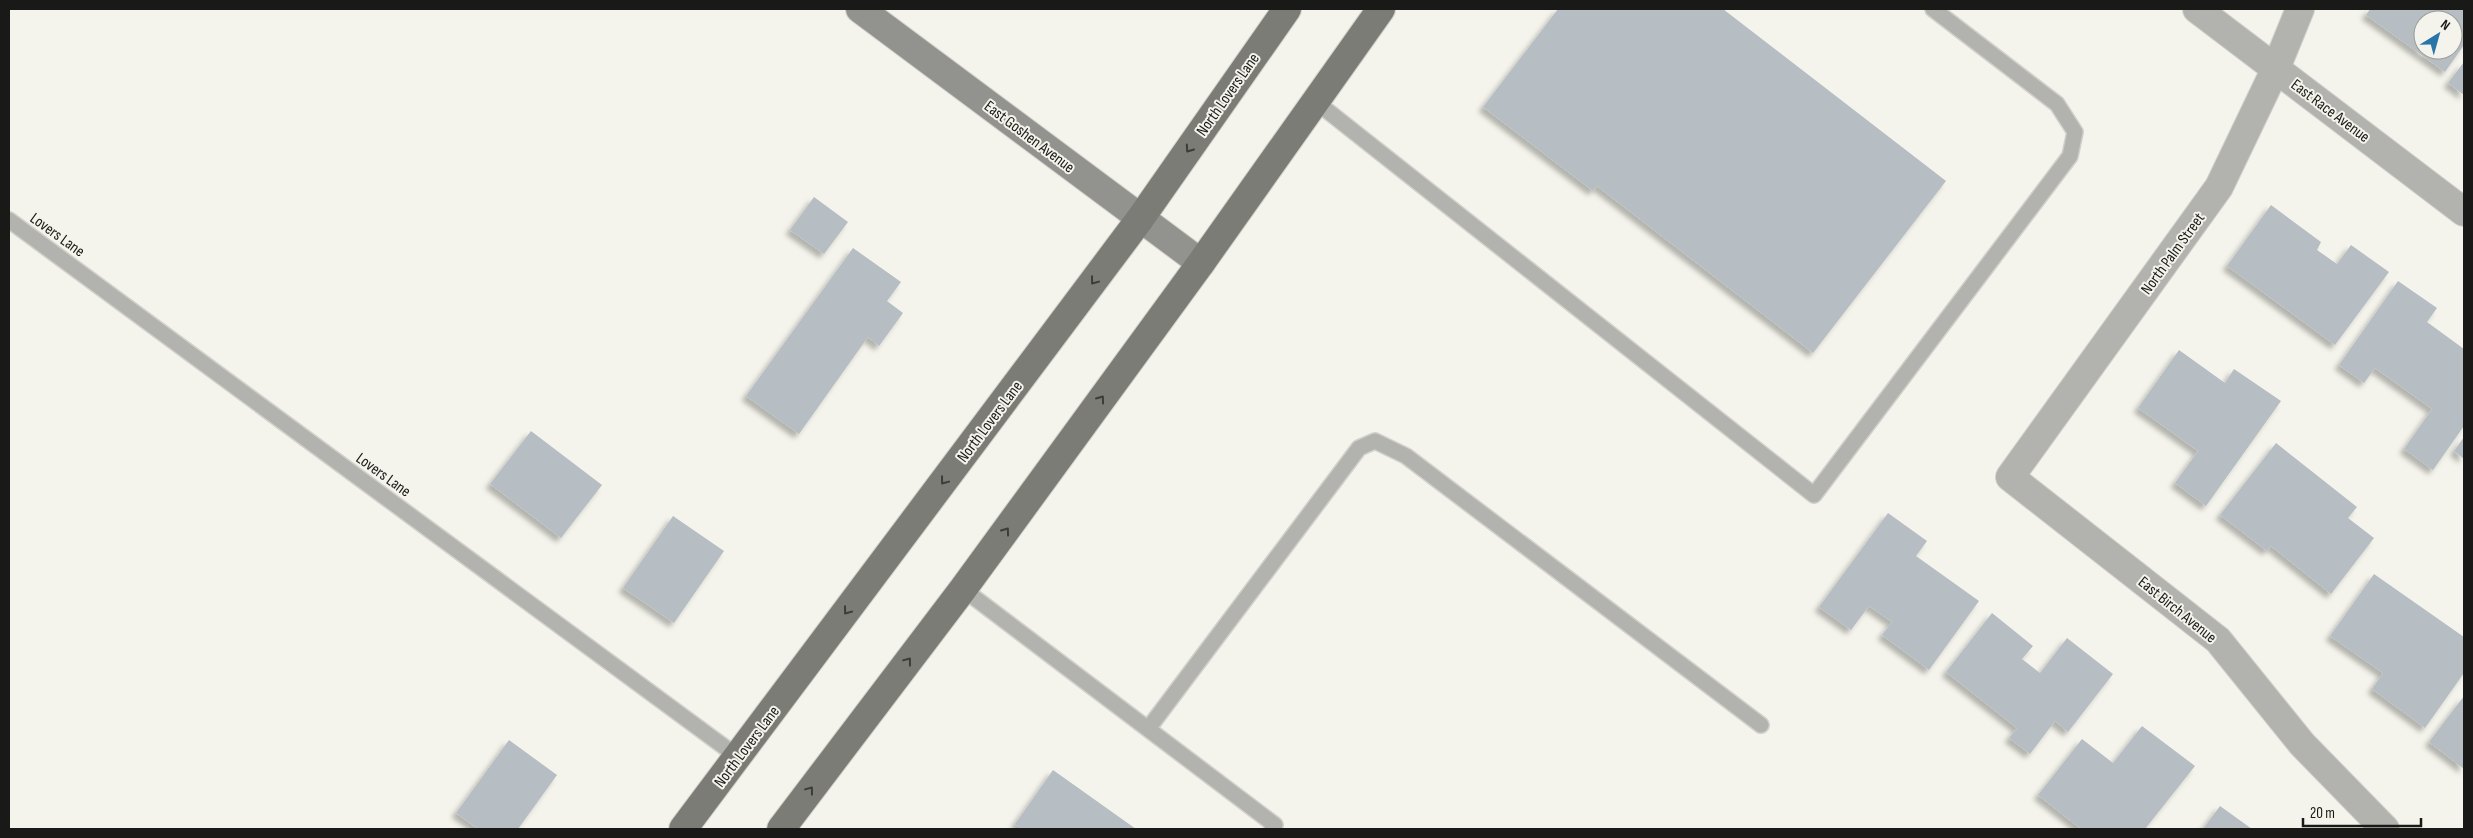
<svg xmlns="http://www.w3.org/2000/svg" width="2473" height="838" font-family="'Sofia Sans Condensed',sans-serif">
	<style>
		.building { fill: #b6bdc3; fill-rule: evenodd; filter: url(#shadow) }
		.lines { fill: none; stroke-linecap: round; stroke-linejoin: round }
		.lane-casing { stroke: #d1d1ca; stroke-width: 18 }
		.street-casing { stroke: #d1d1ca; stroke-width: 30 }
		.secondary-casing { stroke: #d1d1ca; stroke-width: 30 }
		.primary-casing { stroke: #d1d1ca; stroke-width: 30 }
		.lane { stroke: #b2b2af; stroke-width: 15 }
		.street { stroke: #b2b2af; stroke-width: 28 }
		.secondary { stroke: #92938e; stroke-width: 28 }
		.primary { stroke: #7c7c76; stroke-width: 28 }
		.oneway { stroke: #3c3c38 }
		.labels { text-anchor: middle; stroke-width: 4; stroke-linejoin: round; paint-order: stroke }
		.street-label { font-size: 16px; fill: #191a17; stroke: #f4f4ec }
	</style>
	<defs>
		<filter id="shadow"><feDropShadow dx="-4.5" dy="4.5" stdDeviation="2.5" flood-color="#0004"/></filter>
	</defs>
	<rect width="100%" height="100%" fill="#f4f4ec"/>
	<path class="building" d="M1558,9H1723L1946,181L1813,353L1597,186L1593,191L1483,107Z
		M2370,9H2464V45L2445,72L2366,15ZM2423,20H2453V50H2423Z
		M2464,62V95L2448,83Z
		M814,197L848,222L824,254L790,230Z
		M2271,205L2321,242L2317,250L2337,264L2351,245L2389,272L2335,345L2227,266Z
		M853,248L901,282L887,301L903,313L879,346L868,337L799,434L746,396Z
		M2398,281L2437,308L2427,322L2464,349V426L2433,470L2404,449L2432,409L2375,368L2364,383L2339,365Z
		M2179,350L2225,383L2234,369L2281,401L2206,506L2175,483L2198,451L2138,408Z
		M531,431L602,485L561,538L490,484Z
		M2464,437V459L2454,451Z
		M2276,443L2357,507L2348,518L2374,538L2331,594L2271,546L2267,551L2220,515Z
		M1888,513L1927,541L1916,556L1979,601L1929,670L1882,635L1892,622L1869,606L1851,630L1819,607Z
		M673,516L724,551L674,623L623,588Z
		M2374,574L2464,637V673L2425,728L2372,689L2383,673L2330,636Z
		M1992,613L2033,646L2022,659L2040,673L2067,638L2113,674L2068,732L2055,721L2030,754L2009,738L2017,728L1946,672Z
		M2464,696V769L2429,742Z
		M2142,726L2195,766L2145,829H2081L2038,795L2082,739L2113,763Z
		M509,740L557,775L518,829H478L456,813Z
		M1053,770L1136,829H1022L1015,824Z
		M2220,806L2252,829H2203Z"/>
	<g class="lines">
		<g class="lane-casing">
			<path id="lane" d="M1315,101L1814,495L2070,156L2075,132L2057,104L1933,9
				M9,220L738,757
				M963,589L1148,729
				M1272,829L1275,825L1148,729L1359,448L1375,441L1406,456L1761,725"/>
		</g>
		<g class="street-casing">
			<path id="street" d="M2197,9L2464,212
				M2300,9L2276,68L2219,187L2010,477L2218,640L2302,744L2385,829"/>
		</g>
		<g class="secondary-casing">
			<path id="secondary" d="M860,9L1201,263"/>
		</g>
		<g class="primary-casing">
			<path id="primary" d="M683,829L1140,219L1287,9
				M781,829L963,589L1201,263L1381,9"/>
		</g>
		<use href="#lane" class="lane"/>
		<use href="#street" class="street"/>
		<use href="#secondary" class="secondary"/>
		<use href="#primary" class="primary"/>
	</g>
	<defs><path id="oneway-chevron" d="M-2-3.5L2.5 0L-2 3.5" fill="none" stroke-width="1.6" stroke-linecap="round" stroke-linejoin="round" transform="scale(1.25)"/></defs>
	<g class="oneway">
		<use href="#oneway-chevron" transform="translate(1189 149) rotate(125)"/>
		<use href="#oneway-chevron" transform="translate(1094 281) rotate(127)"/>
		<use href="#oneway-chevron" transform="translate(1101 399) rotate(-54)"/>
		<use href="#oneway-chevron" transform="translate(944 481) rotate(127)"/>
		<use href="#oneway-chevron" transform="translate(1006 531) rotate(-54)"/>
		<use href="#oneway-chevron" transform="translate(847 611) rotate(127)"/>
		<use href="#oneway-chevron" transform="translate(908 661) rotate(-53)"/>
		<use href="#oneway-chevron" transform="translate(810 790) rotate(-53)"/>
	</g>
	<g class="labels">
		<g class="street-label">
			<text transform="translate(1227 94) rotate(-55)" y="6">North Lovers Lane</text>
			<text transform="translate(2331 110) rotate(37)" y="6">East Race Avenue</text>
			<text transform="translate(1030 136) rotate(37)" y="6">East Goshen Avenue</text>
			<text transform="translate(58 234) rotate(36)" y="6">Lovers Lane</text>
			<text transform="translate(2172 253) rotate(-54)" y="6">North Palm Street</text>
			<text transform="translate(989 421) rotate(-53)" y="6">North Lovers Lane</text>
			<text transform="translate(384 474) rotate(36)" y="6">Lovers Lane</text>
			<text transform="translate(2178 609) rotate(39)" y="6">East Birch Avenue</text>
			<text transform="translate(746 746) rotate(-53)" y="6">North Lovers Lane</text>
		</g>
	</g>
	<rect width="2473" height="838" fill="none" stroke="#191a17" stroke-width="20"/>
	<g transform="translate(2438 35) rotate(37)"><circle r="24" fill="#f4f4ec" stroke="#9c9d97"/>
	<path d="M0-4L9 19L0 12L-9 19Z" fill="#2a75a8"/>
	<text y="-8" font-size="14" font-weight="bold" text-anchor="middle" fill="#191a17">N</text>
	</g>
	<path d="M2303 818v8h118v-8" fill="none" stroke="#191a17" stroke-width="2.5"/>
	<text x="2310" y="818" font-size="15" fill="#191a17" stroke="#f4f4ec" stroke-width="4" paint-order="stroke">20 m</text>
</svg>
